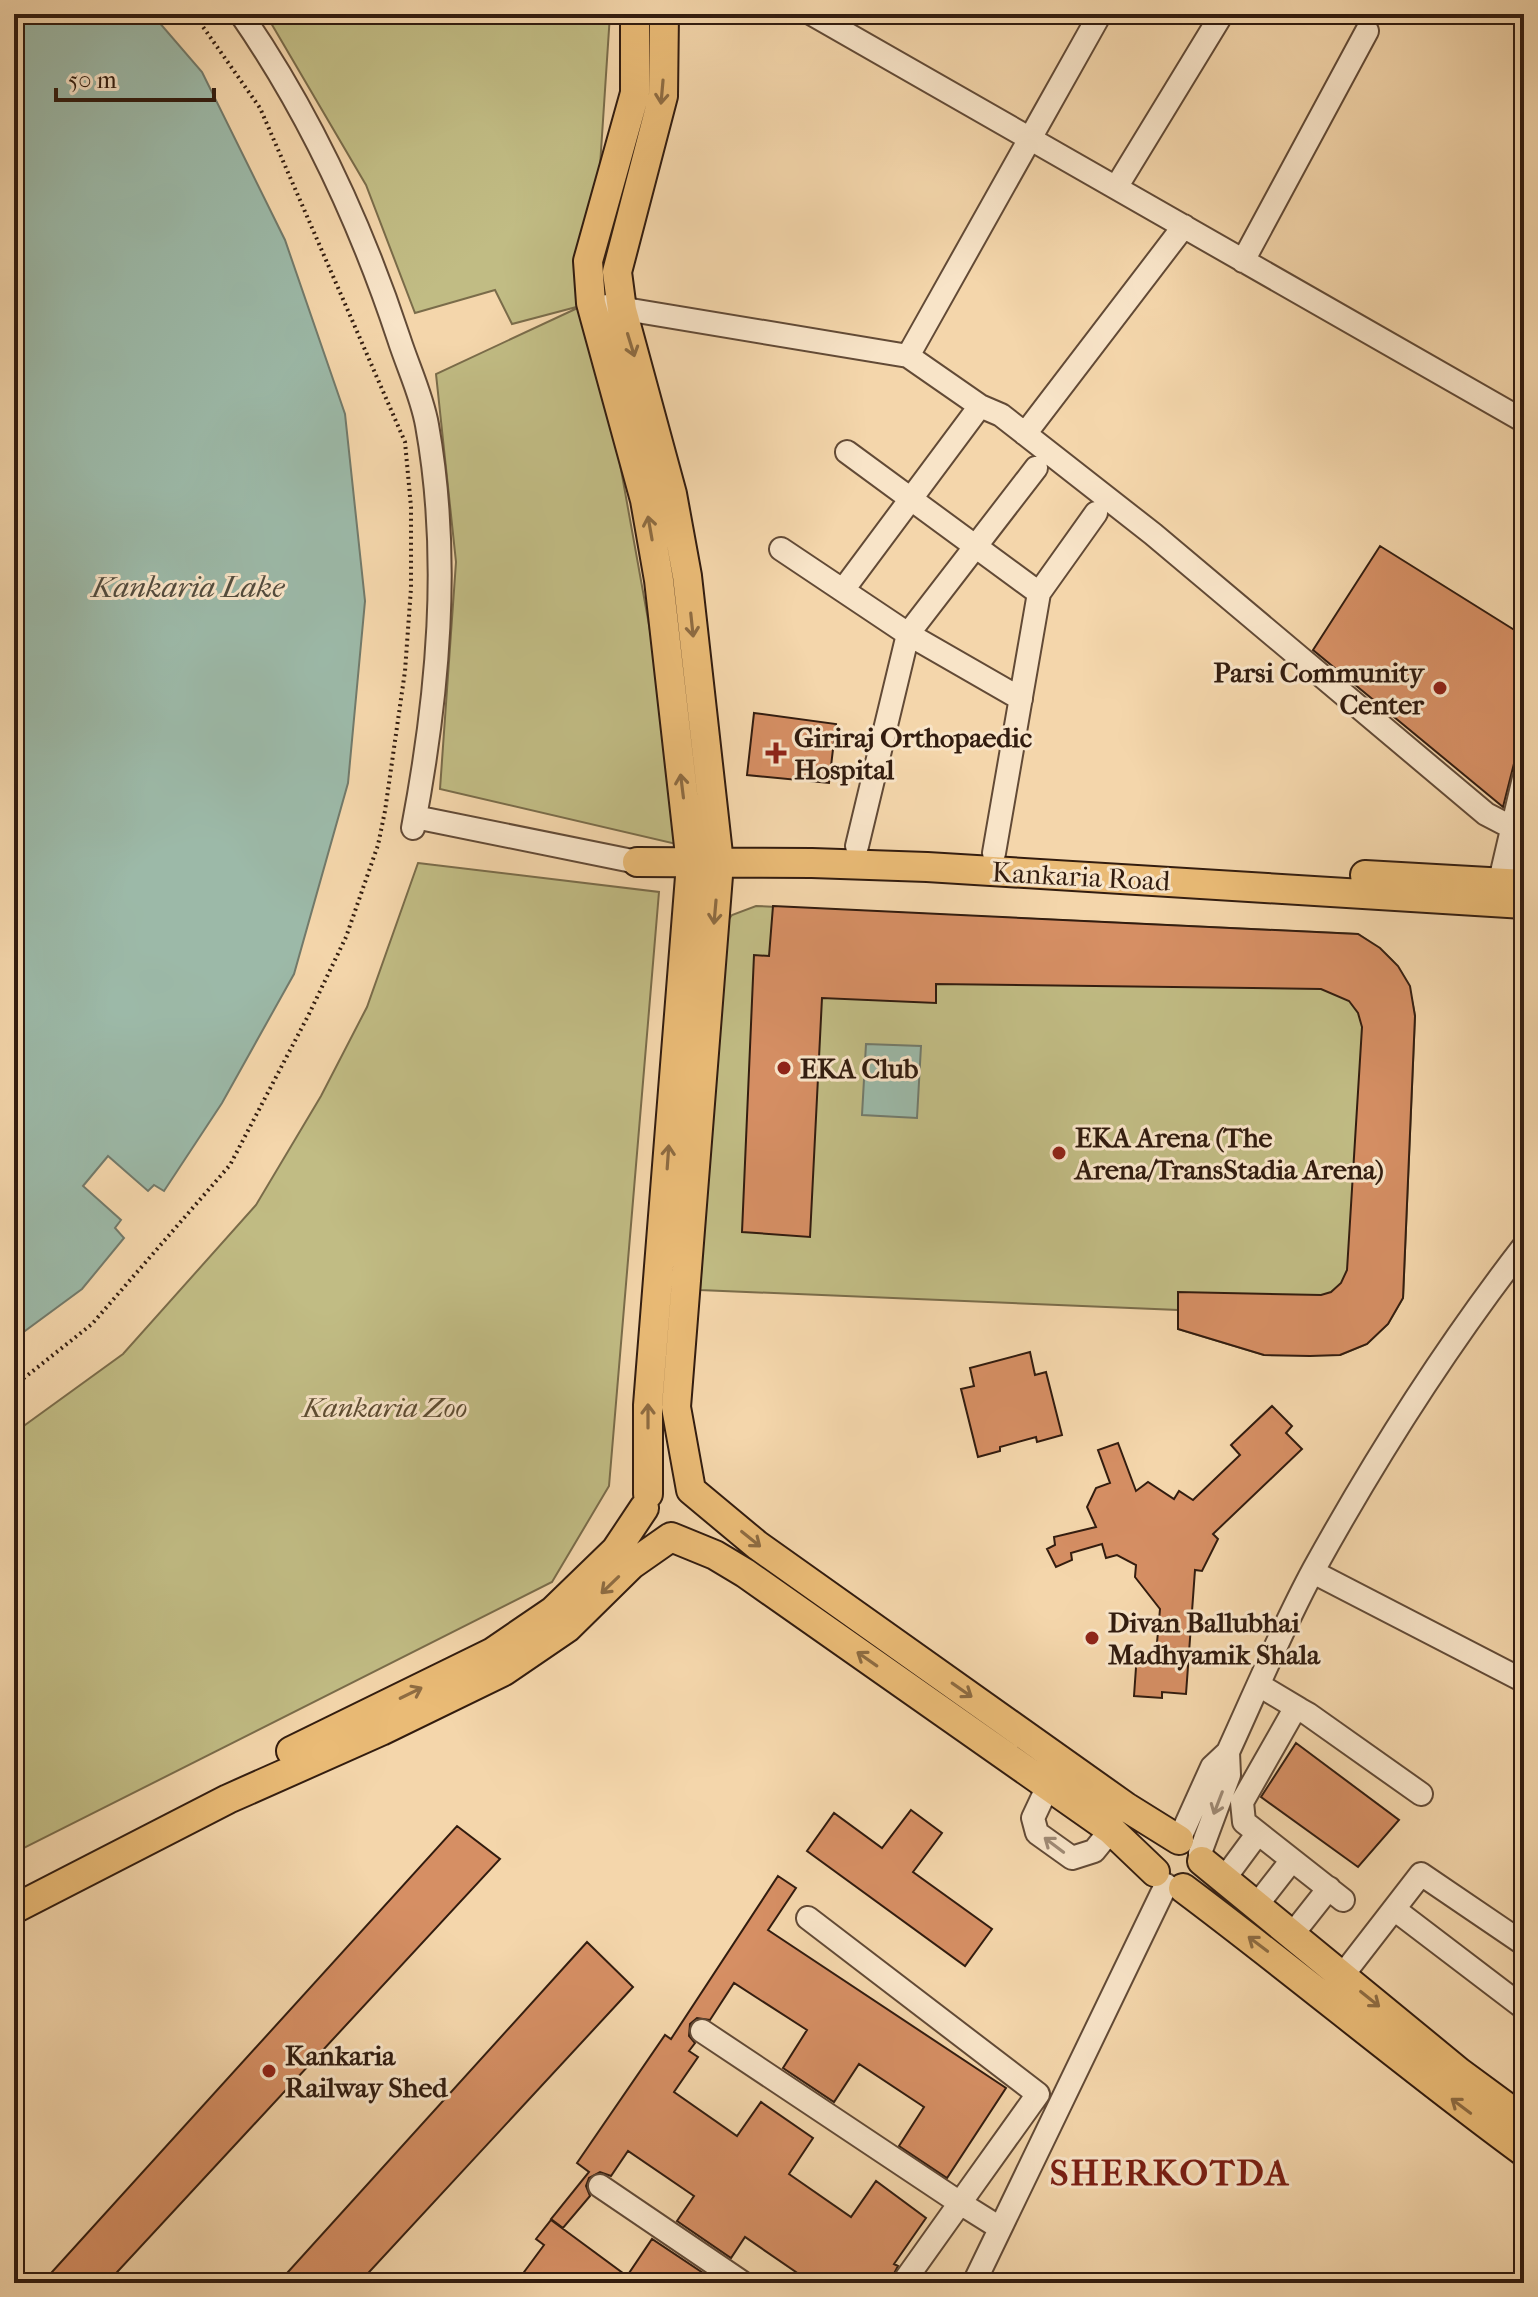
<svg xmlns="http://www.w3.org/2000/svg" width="1538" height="2297" font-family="'IM FELL French Canon',serif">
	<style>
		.green { fill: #c1bc84; stroke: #7a6c4a; stroke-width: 2 }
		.water { fill: #9cb9a8; stroke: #727a6b; stroke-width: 2 }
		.building { fill: #d68f64; stroke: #321c0f; stroke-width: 2 }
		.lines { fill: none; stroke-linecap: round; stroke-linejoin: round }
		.minor-casing { stroke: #624a36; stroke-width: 26 }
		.major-casing { stroke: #321c0f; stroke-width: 32 }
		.path { stroke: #321c0f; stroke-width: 4; stroke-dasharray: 2 4; stroke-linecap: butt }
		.minor { stroke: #f8e4c8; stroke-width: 22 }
		.major { stroke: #eabb76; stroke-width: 28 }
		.oneway { stroke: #8e6c42 }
		.oneway2 { stroke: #9f8a75 }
		.poi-dot { fill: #8f2418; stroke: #f8e4c8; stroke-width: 3 }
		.labels { text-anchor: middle; stroke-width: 6; stroke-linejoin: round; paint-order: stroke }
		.poi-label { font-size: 28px; font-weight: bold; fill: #321c0f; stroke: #f8e4c8; text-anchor: start }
		.street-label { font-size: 28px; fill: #321c0f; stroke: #f8e4c8 }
		.park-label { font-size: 28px; font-style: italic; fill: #5d4c32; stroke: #f8e4c8 }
		.water-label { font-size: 30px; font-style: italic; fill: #524b3d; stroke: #f8e4c8 }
		.district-label { font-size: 36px; font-weight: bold; letter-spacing: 2px; fill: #7a1f14; stroke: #f8e4c8 }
	</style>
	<rect width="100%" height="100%" fill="#f4d6ab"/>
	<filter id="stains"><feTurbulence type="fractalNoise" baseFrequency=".0025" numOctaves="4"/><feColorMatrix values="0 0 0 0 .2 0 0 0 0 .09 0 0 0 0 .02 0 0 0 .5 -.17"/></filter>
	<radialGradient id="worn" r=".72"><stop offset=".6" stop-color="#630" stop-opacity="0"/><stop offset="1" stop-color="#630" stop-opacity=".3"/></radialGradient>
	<path class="green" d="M343,14H610L591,303L689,847L440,789L456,562L436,374L584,305L512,324L495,290L415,313L366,185L271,23Z
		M418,863L659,892L609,1486L552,1582L14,1853V1433L123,1354L256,1205L321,1096L367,1007Z
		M756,906L1358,934C1396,959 1408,971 1415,1016L1403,1298L1388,1324L1367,1344L1340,1355H1264L1178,1329V1310L700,1290L724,926L732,915Z"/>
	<path class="water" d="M14,14H152L202,72L285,240L345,414L365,601L348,783L294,974L222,1103L164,1191L154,1185L148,1191L108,1156L83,1186L121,1220L115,1228L124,1238L82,1289L14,1339Z
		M866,1044L921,1046L917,1118L862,1115Z"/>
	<path class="building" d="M1380,546L1524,636V724L1503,807L1313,650Z
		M754,713L836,724L829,783L747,775Z
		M773,906L1358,934L1380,948L1398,966L1410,986L1415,1016L1403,1298L1388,1324L1367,1344L1340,1355L1310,1356L1264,1355L1178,1329V1292L1321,1295L1331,1292L1341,1283L1347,1270L1362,1027L1358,1013L1349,1001L1321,989L936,984V1003L822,998L810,1237L742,1232L754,955L769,956Z
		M1030,1352L1035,1375L1046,1372L1062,1435L1037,1442L1036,1437L1000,1447V1451L978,1457L961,1389L974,1386L970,1368Z
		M1272,1406L1292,1426L1286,1433L1302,1449L1213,1534L1218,1539L1202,1571L1195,1570L1186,1694L1162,1692V1698L1134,1696L1137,1653L1156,1654L1160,1609L1135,1577L1136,1565L1117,1555L1106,1558L1102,1544L1071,1553L1072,1560L1056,1567L1047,1549L1055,1545L1054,1537L1096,1527L1087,1507L1096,1488L1110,1483L1098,1450L1118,1443L1136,1491L1148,1482L1174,1499L1179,1491L1193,1500L1240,1455L1231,1445Z
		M1296,1743L1399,1820L1358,1867L1261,1797Z
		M911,1810L942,1833L913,1872L992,1929L965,1966L807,1851L834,1813L882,1848Z
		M457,1826L500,1859L107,2283H42Z
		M778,1876L796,1888L768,1930L1006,2088L947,2178L899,2146L924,2107L859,2064L834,2102L783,2068L807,2030L734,1983L710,2020L697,2018L690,2024L689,2036L695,2043L689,2051L698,2057L674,2092L737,2136L761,2102L813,2138L789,2174L851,2217L876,2181L926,2218L894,2264L898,2266L889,2283H812L745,2237L731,2258L677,2221L694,2196L628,2151L611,2176L600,2172L589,2178L586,2186L590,2196L563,2228L551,2219L589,2172L577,2163L665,2035L671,2039Z
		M587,1942L633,1987L359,2283H278Z
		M551,2220L627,2276L652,2239L709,2277L704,2283H516L544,2245L536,2239Z"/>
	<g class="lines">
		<g class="minor-casing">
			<path id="minor" d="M241,14C310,114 361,224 399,339C408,367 422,396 427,425C451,558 438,696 413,828
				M812,14L1524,421
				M1117,186L1222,14
				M1243,261L1367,31
				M607,306L908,356L980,406L1001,415L1153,534L1486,814L1511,827
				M908,356L1100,14
				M1025,434L1184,226
				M847,452L1039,593
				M781,549L908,634L1021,699
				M843,590L980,406
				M415,817L637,862
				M857,846L908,634L1036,468
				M994,853L1039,593L1096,513
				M1496,898L1524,778
				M1313,1572L1524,1681
				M1259,1685L1299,1709
				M1048,1786L1033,1818L1037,1833L1072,1858L1094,1851L1111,1830
				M1179,1840L1212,1767L1228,1752C1256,1691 1282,1628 1314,1569C1376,1457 1445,1348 1524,1246
				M1200,1853L1229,1775L1228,1752
				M1224,1879L1258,1833
				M1343,1900L1244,1822L1242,1802L1292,1714L1299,1709L1308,1714L1421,1794
				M1256,1906L1292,1860
				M1394,1909L1524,2008
				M1291,1936L1329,1888
				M1342,1976L1421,1874L1524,1944
				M702,2031L960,2203L1038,2094L808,1918
				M600,2186L743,2283
				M903,2283L960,2203L1000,2228
				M974,2283L1166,1885"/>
		</g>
		<g class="major-casing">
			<path id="major" d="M635,14V93L588,261L591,303L645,500L659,580L691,864L648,1405V1494
				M664,14L663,96L617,272L622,310L672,494L687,576L719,863L676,1407L691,1490L757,1545L1126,1807L1179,1840
				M637,862L812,863L927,867L1524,904
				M1365,875L1524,884
				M291,1751L493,1652L553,1611L616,1550L644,1508
				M1202,1861L1459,2072L1524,2120
				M1183,1888C1298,1974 1408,2067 1524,2152
				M14,1909L228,1799L381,1731L504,1671L567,1628L631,1565L671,1537L715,1555L745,1573L1111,1830L1155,1872"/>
		</g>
		<path class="path" d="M14,1386L92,1324L230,1165L309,1014L346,937L378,845L385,811L405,671L411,588V507L405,442L260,108L194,14"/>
		<use href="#minor" class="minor"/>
		<use href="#major" class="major"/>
	</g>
	<defs><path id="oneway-shaft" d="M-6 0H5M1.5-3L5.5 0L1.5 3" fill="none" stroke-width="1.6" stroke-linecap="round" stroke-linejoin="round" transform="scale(2)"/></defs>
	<g class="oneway">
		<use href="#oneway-shaft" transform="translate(662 92) rotate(95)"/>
		<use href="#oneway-shaft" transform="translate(631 345) rotate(73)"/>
		<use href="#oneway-shaft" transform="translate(650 528) rotate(-100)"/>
		<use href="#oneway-shaft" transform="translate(692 625) rotate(84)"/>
		<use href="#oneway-shaft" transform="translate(682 786) rotate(-97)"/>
		<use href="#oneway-shaft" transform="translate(715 912) rotate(95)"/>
		<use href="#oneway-shaft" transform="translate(668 1157) rotate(-86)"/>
		<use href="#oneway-shaft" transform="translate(648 1416) rotate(-90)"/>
		<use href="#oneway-shaft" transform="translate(751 1539) rotate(39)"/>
		<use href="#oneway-shaft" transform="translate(610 1585) rotate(136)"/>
		<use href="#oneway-shaft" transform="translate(867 1659) rotate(-145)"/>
		<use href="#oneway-shaft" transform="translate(962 1690) rotate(35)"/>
		<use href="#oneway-shaft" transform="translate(411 1693) rotate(-26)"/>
		<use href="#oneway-shaft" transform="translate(1258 1944) rotate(-143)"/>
		<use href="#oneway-shaft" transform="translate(1370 1999) rotate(39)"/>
		<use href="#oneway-shaft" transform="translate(1461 2106) rotate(-143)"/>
	</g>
	<g class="oneway2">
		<use href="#oneway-shaft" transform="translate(1218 1803) rotate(111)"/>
		<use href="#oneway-shaft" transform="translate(1054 1845) rotate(-143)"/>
	</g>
	<g class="poi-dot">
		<circle cx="1440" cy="688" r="8"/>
		<path d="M772 741h8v8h8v8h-8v8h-8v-8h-8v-8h8z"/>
		<circle cx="784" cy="1068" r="8"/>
		<circle cx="1059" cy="1153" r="8"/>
		<circle cx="1092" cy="1638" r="8"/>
		<circle cx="269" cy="2071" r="8"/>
	</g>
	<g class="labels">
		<g class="poi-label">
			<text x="1424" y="682" text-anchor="end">Parsi Community<tspan x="1424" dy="32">Center</tspan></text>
			<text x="794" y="747">Giriraj Orthopaedic<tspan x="794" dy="32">Hospital</tspan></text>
			<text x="800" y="1078">EKA Club</text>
			<text x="1075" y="1147">EKA Arena (The<tspan x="1075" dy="32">Arena/TransStadia Arena)</tspan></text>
			<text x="1108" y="1632">Divan Ballubhai<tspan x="1108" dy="32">Madhyamik Shala</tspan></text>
			<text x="285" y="2065">Kankaria<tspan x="285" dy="32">Railway Shed</tspan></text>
		</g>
		<g class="street-label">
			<text transform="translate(1081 876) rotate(3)" y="10">Kankaria Road</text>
		</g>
		<g class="park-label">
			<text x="385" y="1417">Kankaria Zoo</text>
		</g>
		<g class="water-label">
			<text x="188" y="597">Kankaria Lake</text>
		</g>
		<g class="district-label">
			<text x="1170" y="2185">SHERKOTDA</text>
		</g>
	</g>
	<rect width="1538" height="2297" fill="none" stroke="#f4d6ab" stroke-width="48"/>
	<rect x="16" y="16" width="1506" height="2265" fill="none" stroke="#321c0f" stroke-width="4"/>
	<rect x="24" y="24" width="1490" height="2249" fill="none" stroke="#321c0f" stroke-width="2"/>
	<path d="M56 88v12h158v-12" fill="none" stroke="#321c0f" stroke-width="4"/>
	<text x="68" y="88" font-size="24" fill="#321c0f" stroke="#f8e4c8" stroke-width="6" paint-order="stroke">50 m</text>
	<rect width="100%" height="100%" filter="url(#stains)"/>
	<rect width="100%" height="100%" fill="url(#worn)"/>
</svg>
